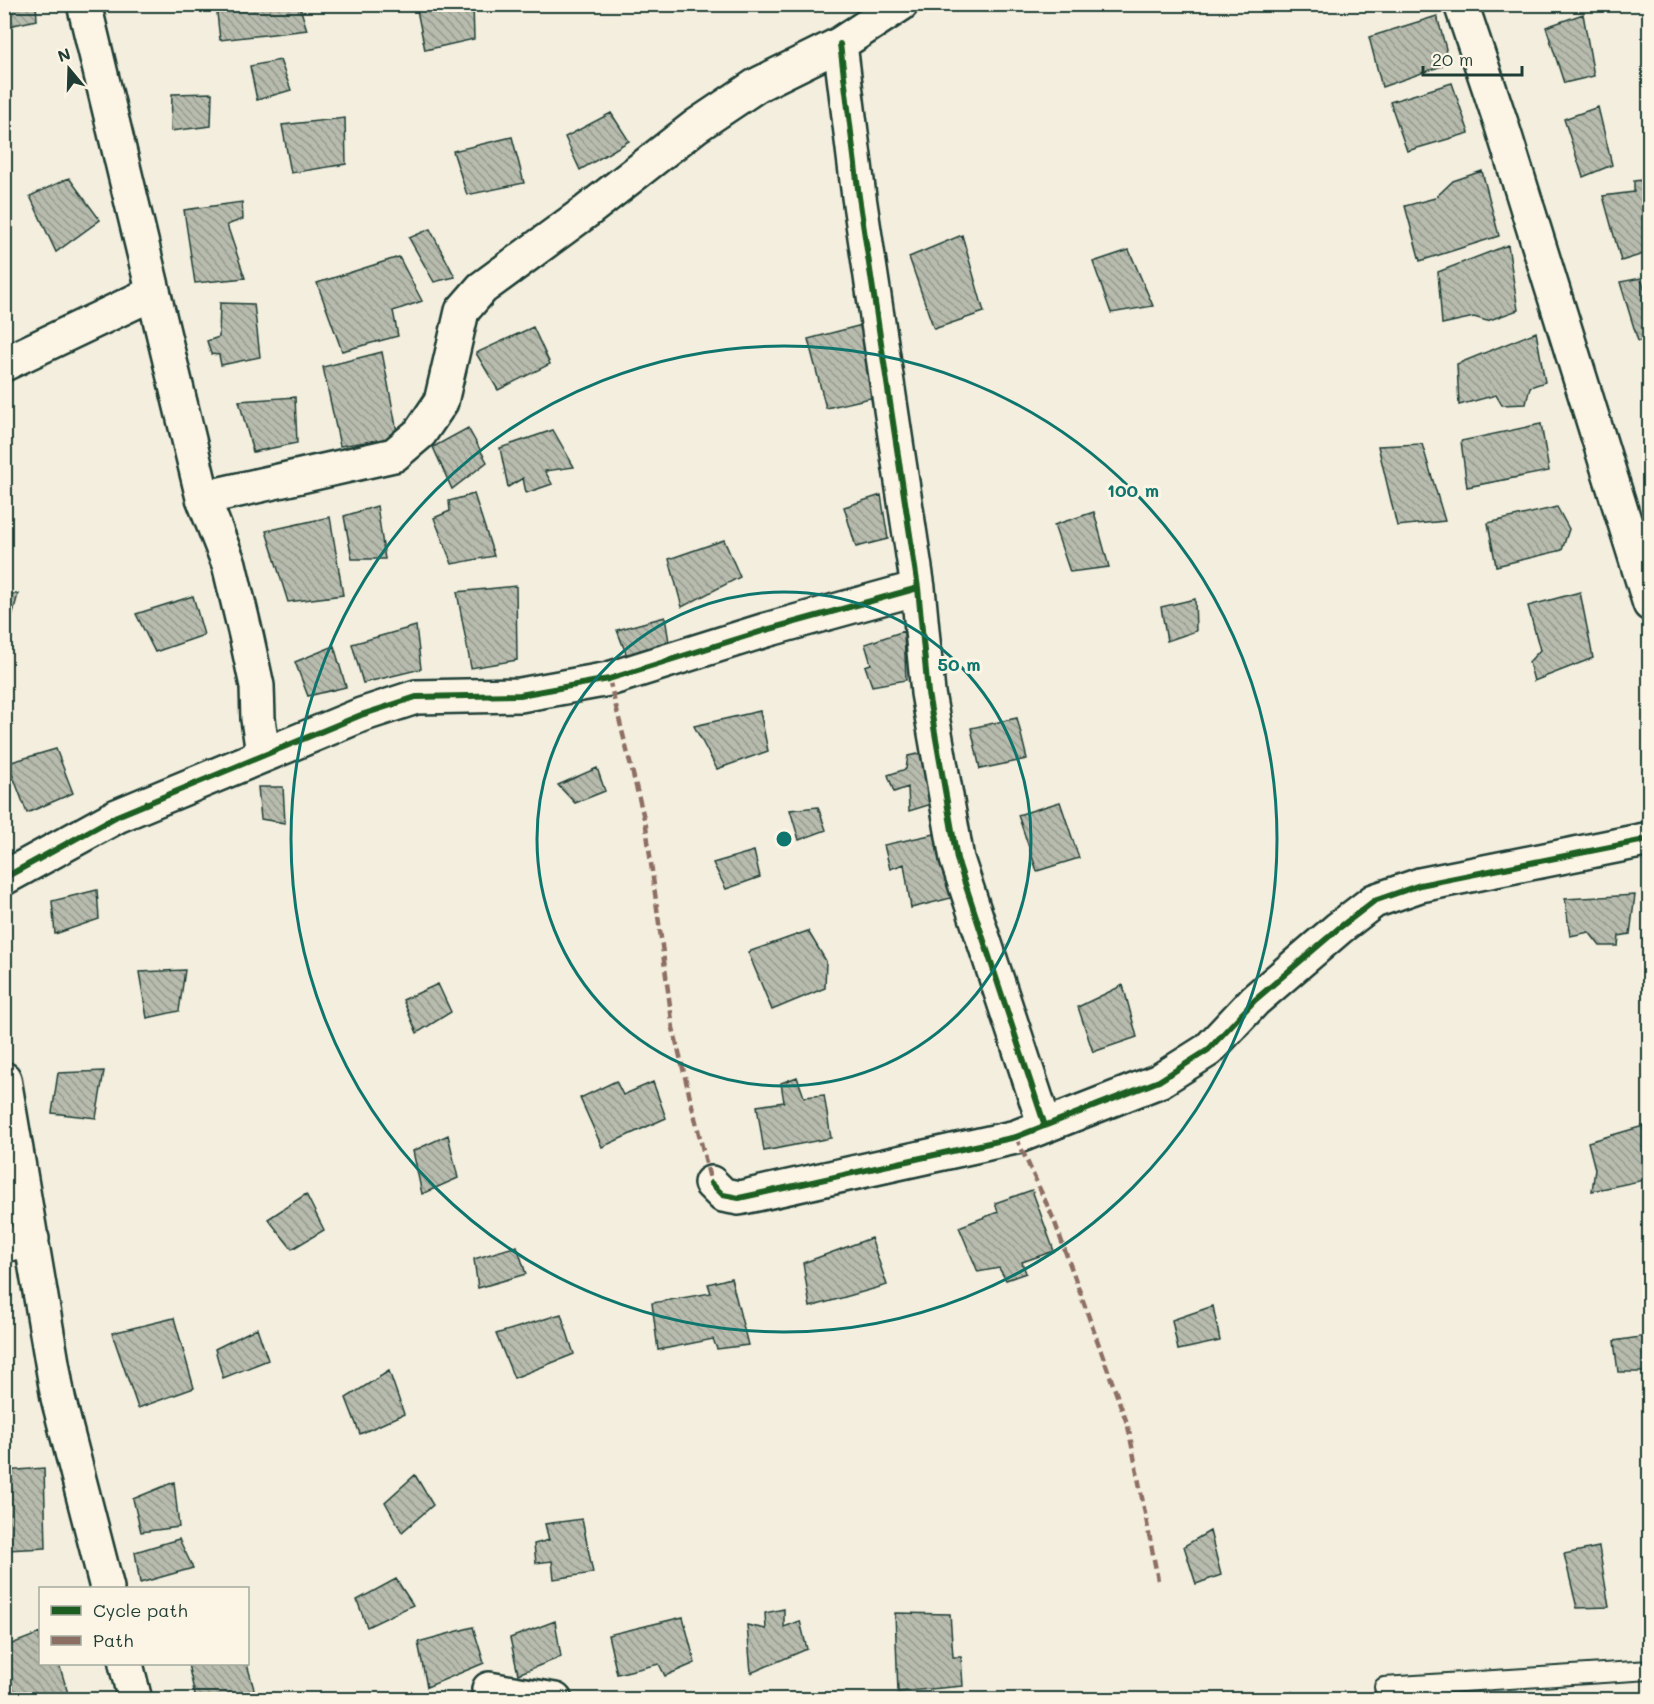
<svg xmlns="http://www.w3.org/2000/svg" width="1654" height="1704" font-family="Mali,sans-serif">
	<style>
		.building { fill: url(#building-back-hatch); stroke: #1f3d34; stroke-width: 1.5 }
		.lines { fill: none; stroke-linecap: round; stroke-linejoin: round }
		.service-casing { stroke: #1f3d34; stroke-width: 22 }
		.minor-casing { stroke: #1f3d34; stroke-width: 38 }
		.service { stroke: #fcf5e5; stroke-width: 18 }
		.minor { stroke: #fcf5e5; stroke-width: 33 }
		.quiet { stroke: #8d6e63; stroke-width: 4.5; stroke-dasharray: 9 4.5; stroke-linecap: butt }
		.cycleway-casing { stroke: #fcf5e5; stroke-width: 10 }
		.cycleway { stroke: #1b5e20; stroke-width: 6 }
		.ring { fill: none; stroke: #0f766e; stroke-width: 3 }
		.centre { fill: #0f766e; stroke: #fcf5e5; stroke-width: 3 }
		.ring-label { font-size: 18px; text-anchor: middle; font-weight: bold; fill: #0f766e; stroke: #fcf5e5; stroke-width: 6; stroke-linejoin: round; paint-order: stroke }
	</style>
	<defs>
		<pattern id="building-back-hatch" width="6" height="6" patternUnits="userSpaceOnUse" patternTransform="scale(1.5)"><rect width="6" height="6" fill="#b8bcae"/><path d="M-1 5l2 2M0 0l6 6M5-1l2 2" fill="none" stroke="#959a8e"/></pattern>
	</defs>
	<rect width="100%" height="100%" fill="#f3eede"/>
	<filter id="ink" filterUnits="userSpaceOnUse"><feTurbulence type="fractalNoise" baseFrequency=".0167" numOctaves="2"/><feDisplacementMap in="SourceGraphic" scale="12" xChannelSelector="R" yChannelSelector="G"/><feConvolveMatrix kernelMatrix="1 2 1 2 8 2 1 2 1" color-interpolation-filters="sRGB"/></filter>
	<g filter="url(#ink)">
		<path class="building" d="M4,4H36L37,20L4,27Z
			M216,4H299L307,30L220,40Z
			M446,4H473L474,39L425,50L417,10Z
			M1583,14L1594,76L1564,83L1546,27Z
			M1437,16L1446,49L1442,66L1382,87L1369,37Z
			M280,60L291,90L257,100L250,66Z
			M1452,83L1469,133L1407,151L1390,102Z
			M212,93L211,126L171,131L172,94Z
			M1598,107L1612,165L1583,177L1564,119Z
			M611,113L629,141L580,170L565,137Z
			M345,118L346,164L291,173L282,125Z
			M512,137L524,183L467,195L453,151Z
			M1482,171L1499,236L1420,261L1405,206L1435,198L1453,181Z
			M69,178L100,220L56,252L30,196Z
			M1650,179V252L1621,261L1603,196L1634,192V181Z
			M242,202L243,219L227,225L245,278L195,283L184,210Z
			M430,229L455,277L434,282L409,238Z
			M962,235L984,312L934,329L909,257Z
			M1508,245L1518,310L1487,321L1474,317L1442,324L1438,272Z
			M1129,250L1153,306L1111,313L1093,262Z
			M399,257L422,301L393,311L398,336L342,351L317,283Z
			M1641,278L1650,308V341H1638L1620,282Z
			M220,303L254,304L260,357L221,365L219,355L211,354L207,341L219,337Z
			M862,325L875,397L826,408L808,339Z
			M533,327L550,364L498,390L476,353Z
			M1536,332L1545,382L1530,387L1526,404L1502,405L1496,395L1459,405L1457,364Z
			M382,352L398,437L340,446L323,367Z
			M295,397L297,443L253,452L239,401Z
			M1541,424L1549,471L1467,487L1461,441Z
			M468,428L487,462L452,489L433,447Z
			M553,430L574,467L545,471L552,484L526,493L523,478L508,487L500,448Z
			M1422,444L1445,521L1397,526L1378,446Z
			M474,494L494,556L452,564L434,518L450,511L449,501Z
			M881,495L888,539L856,547L844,507Z
			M377,506L385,559H352L344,516Z
			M1557,507L1569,529L1562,550L1496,566L1488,523Z
			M1094,512L1109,567L1070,572L1054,525Z
			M330,517L343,595L288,602L266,531Z
			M724,540L740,577L682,607L669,559Z
			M516,586L517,660L471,668L457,592Z
			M1580,592L1593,658L1534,681L1529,662L1540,650L1528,606Z
			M4,594H18L4,647Z
			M193,596L204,635L155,652L136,614Z
			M1195,599L1196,631L1167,641L1161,607Z
			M665,617L669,642L627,656L617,630Z
			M416,626L421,669L363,683L352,644Z
			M904,631L906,680L872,686L865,666L871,664L865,644Z
			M334,646L346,687L308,696L295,662Z
			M760,711L768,751L717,769L694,726Z
			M1017,718L1027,759L980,769L971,728Z
			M56,749L73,793L27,813L8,763Z
			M929,752L938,802L909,811L908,787L894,792L888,775L906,769L908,756Z
			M597,768L605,791L575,803L558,785Z
			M258,787H283L285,823L261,819Z
			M1060,802L1079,858L1037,871L1018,815Z
			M818,807L826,830L799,840L790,810Z
			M944,832L951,898L911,908L904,864L890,869L884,845Z
			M754,851L760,877L726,889L713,863Z
			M97,890L99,919L55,934L52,901Z
			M1635,895L1630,934L1619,936L1618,946H1600L1589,932L1570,936L1565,899Z
			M808,931L826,961L825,988L772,1010L748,952Z
			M185,970L179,1011L147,1018L139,972Z
			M438,984L451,1012L417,1033L403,1000Z
			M1123,985L1137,1037L1093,1052L1078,1007Z
			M104,1071L96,1118L52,1113L58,1073Z
			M797,1077L804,1097L824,1095L831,1138L764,1151L757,1106L784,1102L781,1083Z
			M616,1081L623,1095L653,1082L666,1118L602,1147L580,1098Z
			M1647,1125L1650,1137L1649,1179L1592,1191L1595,1169L1588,1142Z
			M448,1135L458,1178L422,1194L413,1151Z
			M1032,1190L1054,1251L1022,1262L1026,1273L1006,1280L999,1268L978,1272L959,1227L998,1212L995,1203Z
			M306,1194L324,1230L292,1249L268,1219Z
			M871,1238L887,1285L810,1307L803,1263Z
			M517,1246L526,1274L478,1288L474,1259Z
			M731,1278L748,1345L717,1349L713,1339L658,1350L652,1303L711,1293L708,1284Z
			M1213,1306L1220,1341L1178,1350L1172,1320Z
			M561,1314L574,1354L514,1378L496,1334Z
			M174,1318L194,1388L138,1408L112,1333Z
			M257,1328L268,1360L223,1378L215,1349Z
			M1646,1336L1650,1372H1618L1614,1341Z
			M389,1371L404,1414L360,1434L346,1398Z
			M44,1468L46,1548L6,1550L4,1471Z
			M415,1475L433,1505L402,1532L385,1502Z
			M174,1482L179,1527L141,1532L133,1499Z
			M582,1519L593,1573L554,1579L552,1561L536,1563L534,1544L549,1540L545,1524Z
			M1210,1531L1221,1575L1196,1584L1184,1546Z
			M179,1539L193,1568L140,1583L135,1552Z
			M1599,1547L1609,1607L1577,1608L1564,1554Z
			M396,1579L413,1605L367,1627L357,1600Z
			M784,1609V1627L800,1621L807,1649L751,1673L747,1625L766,1629L765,1613Z
			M895,1613L950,1614L953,1657H961L963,1686L898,1692Z
			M683,1617L695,1663L665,1676L659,1664L617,1674L608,1635Z
			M555,1621L561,1657L518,1674L510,1638Z
			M473,1627L484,1663L427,1687L418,1642Z
			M40,1633V1664H59L70,1700H11L4,1666V1647Z
			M188,1664H247L257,1700H196Z
			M1292,1692L1293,1700H1270L1290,1694Z"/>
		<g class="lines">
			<g class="service-casing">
				<path id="service" d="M1384,1687L1650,1670"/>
			</g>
			<g class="minor-casing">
				<path id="minor" d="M84,4L203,498L229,564L246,635L257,686L258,719L263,754
					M1461,4L1501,123L1650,604
					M840,44L859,197L918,588L928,693L957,859L1045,1126
					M4,364L153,293
					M203,498L394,455L420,433L441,402L462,311L482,288L587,211L696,126L757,85L840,44L901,4
					M4,878L117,816L361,715L416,697L520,695L609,679L766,630L918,588
					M4,1079L58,1398L107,1588
					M711,1183L723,1195L739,1198L1016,1137L1159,1081L1208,1050L1255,1000L1339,928L1374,901L1420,885L1650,839
					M4,1245L32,1239
					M126,1664L135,1700
					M489,1689L555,1700"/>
			</g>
			<use href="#service" class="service"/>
			<use href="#minor" class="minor"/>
			<path class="quiet" d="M609,679L646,826L673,1028L711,1183
				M1016,1137L1054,1220L1128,1426L1158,1580"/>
			<g class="cycleway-casing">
				<path id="cycleway" d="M840,44L859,197L918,588L928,693L957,859L1045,1126
					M4,878L117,816L361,715L416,697L520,695L609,679L766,630L918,588
					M711,1183L723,1195L739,1198L1016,1137L1159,1081L1208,1050L1255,1000L1339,928L1374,901L1420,885L1650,839"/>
			</g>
			<use href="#cycleway" class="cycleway"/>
		</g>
	</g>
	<g class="ring">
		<circle cx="784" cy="839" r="247"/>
		<circle cx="784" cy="839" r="493"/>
	</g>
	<circle cx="784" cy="839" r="9" class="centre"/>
	<g class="ring-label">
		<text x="1133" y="497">100 m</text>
		<text x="959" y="671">50 m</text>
	</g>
	<rect width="1654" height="1704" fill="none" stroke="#fcf5e5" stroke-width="24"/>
	<rect x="12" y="12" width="1630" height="1680" fill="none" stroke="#1f3d34" stroke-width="2" filter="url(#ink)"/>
	<rect x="39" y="1587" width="210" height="78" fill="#fcf5e5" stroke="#a4ab9e" stroke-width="1.5"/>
	<rect x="51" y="1606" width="30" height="9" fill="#1b5e20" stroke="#a4ab9e" stroke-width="1.5"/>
	<text x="93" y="1617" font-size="18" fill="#1f3d34">Cycle path</text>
	<rect x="51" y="1636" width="30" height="9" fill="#8d6e63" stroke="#a4ab9e" stroke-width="1.5"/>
	<text x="93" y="1647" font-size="18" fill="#1f3d34">Path</text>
	<g transform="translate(69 69) rotate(341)" stroke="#fcf5e5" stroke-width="4.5" paint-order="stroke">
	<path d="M0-4.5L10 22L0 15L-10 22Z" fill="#1f3d34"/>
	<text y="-9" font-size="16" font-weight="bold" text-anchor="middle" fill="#1f3d34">N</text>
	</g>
	<path d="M1423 66v9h99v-9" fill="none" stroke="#1f3d34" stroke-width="3"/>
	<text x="1432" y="66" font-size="18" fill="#1f3d34" stroke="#fcf5e5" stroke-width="4.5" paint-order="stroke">20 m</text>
</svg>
